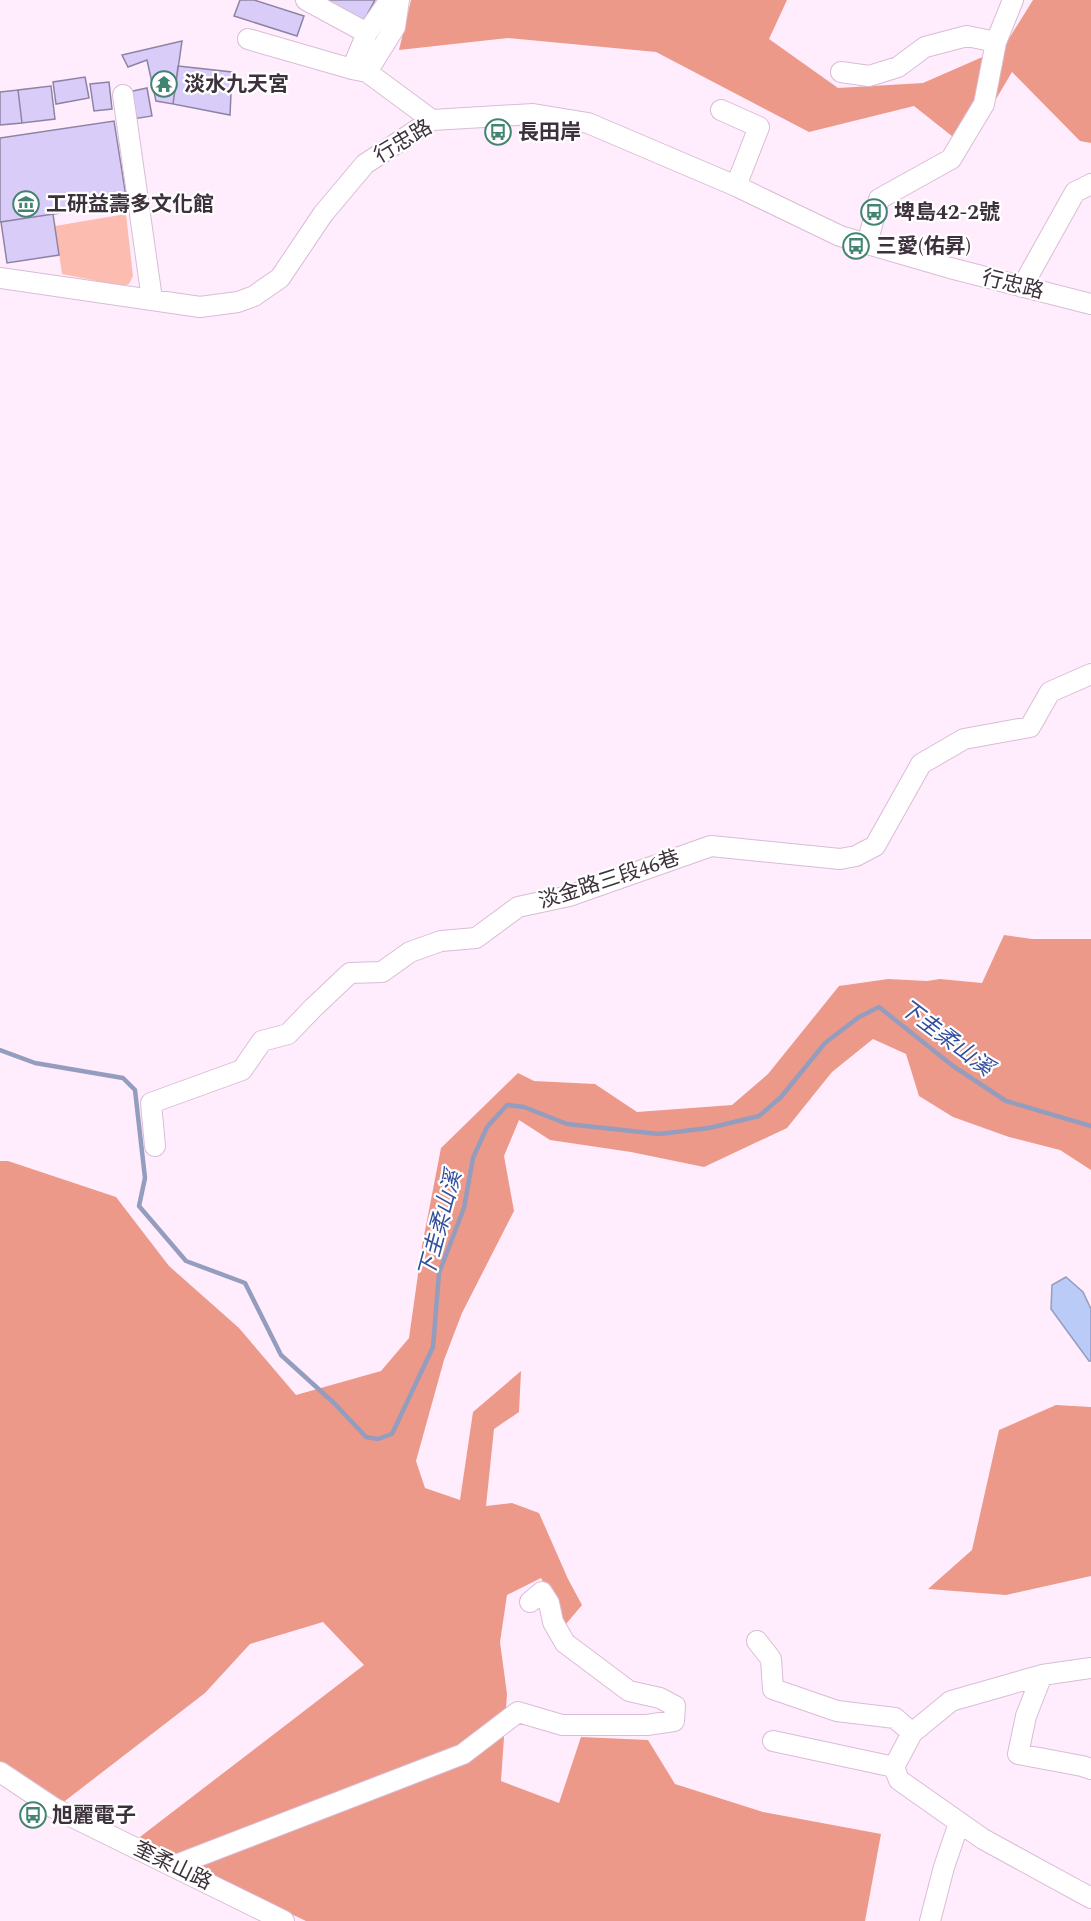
<svg xmlns="http://www.w3.org/2000/svg" width="1091" height="1921" font-family="Spectral,'Noto Sans TC',serif">
	<style>
		.green { fill: #fcbcb0 }
		.forest { fill: #ed9989 }
		.water { fill: #b9cbf6; stroke: #949dbe; stroke-width: 1.5 }
		.lines { fill: none; stroke-linecap: round; stroke-linejoin: round }
		.stream { stroke: #949dbe; stroke-width: 4.5 }
		.building { fill: #d9ccf9; stroke: #8d84a3; stroke-width: 1.5 }
		.minor-casing { stroke: #d9bcd6; stroke-width: 22 }
		.minor { stroke: #fff; stroke-width: 20 }
		.labels { text-anchor: middle; stroke-width: 4.5; stroke-linejoin: round; paint-order: stroke }
		.poi-label { font-size: 21px; font-weight: bold; fill: #3d323c; stroke: #fff; text-anchor: start }
		.street-label { font-size: 21px; fill: #3d323c; stroke: #fff }
		.water-label { font-size: 22px; font-style: italic; fill: #334e9f; stroke: #fff }
	</style>
	<rect width="100%" height="100%" fill="#ffedfd"/>
	<path class="green" d="M126,214L133,276L129,284L122,286L62,274L55,226Z"/>
	<path class="forest" d="M411,0H787L769,39L838,88L923,83L1003,48L1033,0H1091V143L1080,141L1012,72L967,148L914,106L809,132L656,52L508,38L399,50Z
		M1004,935L1032,939H1091V1170L1060,1150L1009,1137L953,1117L919,1096L906,1054L873,1039L832,1072L787,1128L704,1167L631,1152L550,1140L519,1120L504,1156L514,1211L462,1313L444,1360L416,1461L425,1488L460,1500L473,1412L521,1371L519,1412L494,1429L486,1506L512,1503L539,1513L568,1579L582,1605L566,1624L541,1578L507,1595L500,1642L507,1694L501,1781L559,1803L581,1737L648,1740L675,1784L763,1812L881,1834L865,1921H306L136,1840L364,1665L323,1622L250,1644L205,1693L61,1804L0,1775V1161H8L116,1197L169,1266L239,1328L296,1395L381,1371L409,1338L422,1246L441,1148L518,1073L534,1081L595,1084L637,1112L732,1105L768,1074L839,986L888,979L927,981L940,979L982,983Z
		M1056,1405L1091,1407V1576L1006,1595L928,1589L972,1550L999,1430Z"/>
	<path class="water" d="M1066,1277L1083,1292L1091,1309V1361H1089L1051,1309L1052,1285Z"/>
	<g class="lines">
		<path class="stream" d="M0,1050L35,1063L123,1078L135,1090L145,1178L139,1206L186,1261L245,1283L281,1355L335,1404L366,1437L378,1439L392,1434L433,1347L439,1273L464,1208L473,1158L487,1127L507,1105L524,1107L567,1124L659,1134L709,1128L759,1116L781,1097L825,1043L859,1017L879,1007L953,1066L1006,1101L1091,1126"/>
	</g>
	<path class="building" d="M240,0H254L304,16L297,36L234,16Z
		M317,0H375L362,24Z
		M182,41L173,104L156,101L147,60L128,67L122,55Z
		M178,66L232,72L230,115L173,104Z
		M85,77L89,98L56,104L53,82Z
		M109,82L112,109L94,111L90,84Z
		M51,86L55,119L22,123L18,90Z
		M147,88L152,116L133,119L128,92Z
		M18,90L22,123L0,125V92Z
		M114,121L127,203L0,222V138Z
		M53,214L59,255L7,263L1,222Z"/>
	<g class="lines">
		<g class="minor-casing">
			<path id="minor" d="M306,0L367,33
				M399,0L395,27L367,72L432,120
				M248,39L352,69L367,72
				M352,69L367,33L387,4L388,0
				M841,72L869,76L898,67L925,47L967,36L996,42
				M123,95L152,299
				M721,110L759,127L736,186
				M867,244L879,199L951,159L984,104L996,42L1013,0
				M0,278L200,307L238,302L254,296L280,278L323,214L365,164L432,120L533,114L588,123L736,186L840,236L950,268L1091,304
				M1022,287L1075,192L1091,184
				M155,1146L151,1103L242,1070L262,1041L288,1034L313,1008L350,973L382,972L410,952L441,941L476,938L518,907L569,896L711,846L840,859L856,856L875,846L921,764L964,739L1030,727L1050,692L1091,674
				M757,1641L771,1659L773,1689L837,1711L895,1718L912,1733
				M1091,1668L1042,1675L951,1701L912,1733L894,1767L899,1780L983,1839L1091,1898
				M1042,1675L1026,1716L1018,1754L1082,1766L1091,1769
				M773,1741L894,1767
				M0,1772L54,1808L284,1921
				M173,1866L463,1754L518,1712L562,1725H647L674,1721L675,1706L660,1698L629,1691L565,1643L553,1622L549,1603L542,1592L530,1602
				M930,1921L944,1867L959,1823"/>
		</g>
		<use href="#minor" class="minor"/>
	</g>
	<defs>
		<g id="temple-ring" transform="scale(1.35)"><circle r="9.5" fill="#fff" stroke="#438371" stroke-width="1.5"/><path d="M0-6L5-2H3V0L6.5 2.5H4V6H1.5V3h-3V6H-4V2.5H-6.5L-3 0V-2H-5Z" fill="#438371"/></g>
		<g id="bus-ring" transform="scale(1.35)"><circle r="9.5" fill="#fff" stroke="#438371" stroke-width="1.5"/><path d="M-5-6H5V4H4V6H2V4H-2V6H-4V4H-5ZM-3.5-4V0h7V-4ZM-3.5 1.2v1.5H-2V1.2ZM2 1.2v1.5H3.5V1.2Z" fill="#438371"/></g>
		<g id="museum-ring" transform="scale(1.35)"><circle r="9.5" fill="#fff" stroke="#438371" stroke-width="1.5"/><path d="M0-6L6-3V-2H-6V-3ZM-5-1h2V3h-2ZM-1-1h2V3h-2ZM3-1h2V3H3ZM-6 4H6V6H-6Z" fill="#438371"/></g>
	</defs>
	<g fill-rule="evenodd">
		<use href="#temple-ring" x="164" y="84"/>
		<use href="#bus-ring" x="498" y="132"/>
		<use href="#museum-ring" x="26" y="204"/>
		<use href="#bus-ring" x="874" y="212"/>
		<use href="#bus-ring" x="856" y="246"/>
		<use href="#bus-ring" x="33" y="1815"/>
	</g>
	<g class="labels">
		<g class="poi-label">
			<text x="184" y="91">淡水九天宮</text>
			<text x="518" y="139">長田岸</text>
			<text x="46" y="211">工研益壽多文化館</text>
			<text x="894" y="219">埤島42-2號</text>
			<text x="876" y="253">三愛(佑昇)</text>
			<text x="52" y="1822">旭麗電子</text>
		</g>
		<g class="street-label">
			<text transform="translate(403 141) rotate(-31)" y="7">行忠路</text>
			<text transform="translate(1013 284) rotate(14)" y="7">行忠路</text>
			<text transform="translate(609 879) rotate(-18)" y="7">淡金路三段46巷</text>
			<text transform="translate(173 1865) rotate(26)" y="7">奎柔山路</text>
		</g>
		<g class="water-label">
			<text transform="translate(947 1037) rotate(37)" y="8">下圭柔山溪</text>
			<text transform="translate(439 1224) rotate(-75)" y="8">下圭柔山溪</text>
		</g>
	</g>
</svg>
